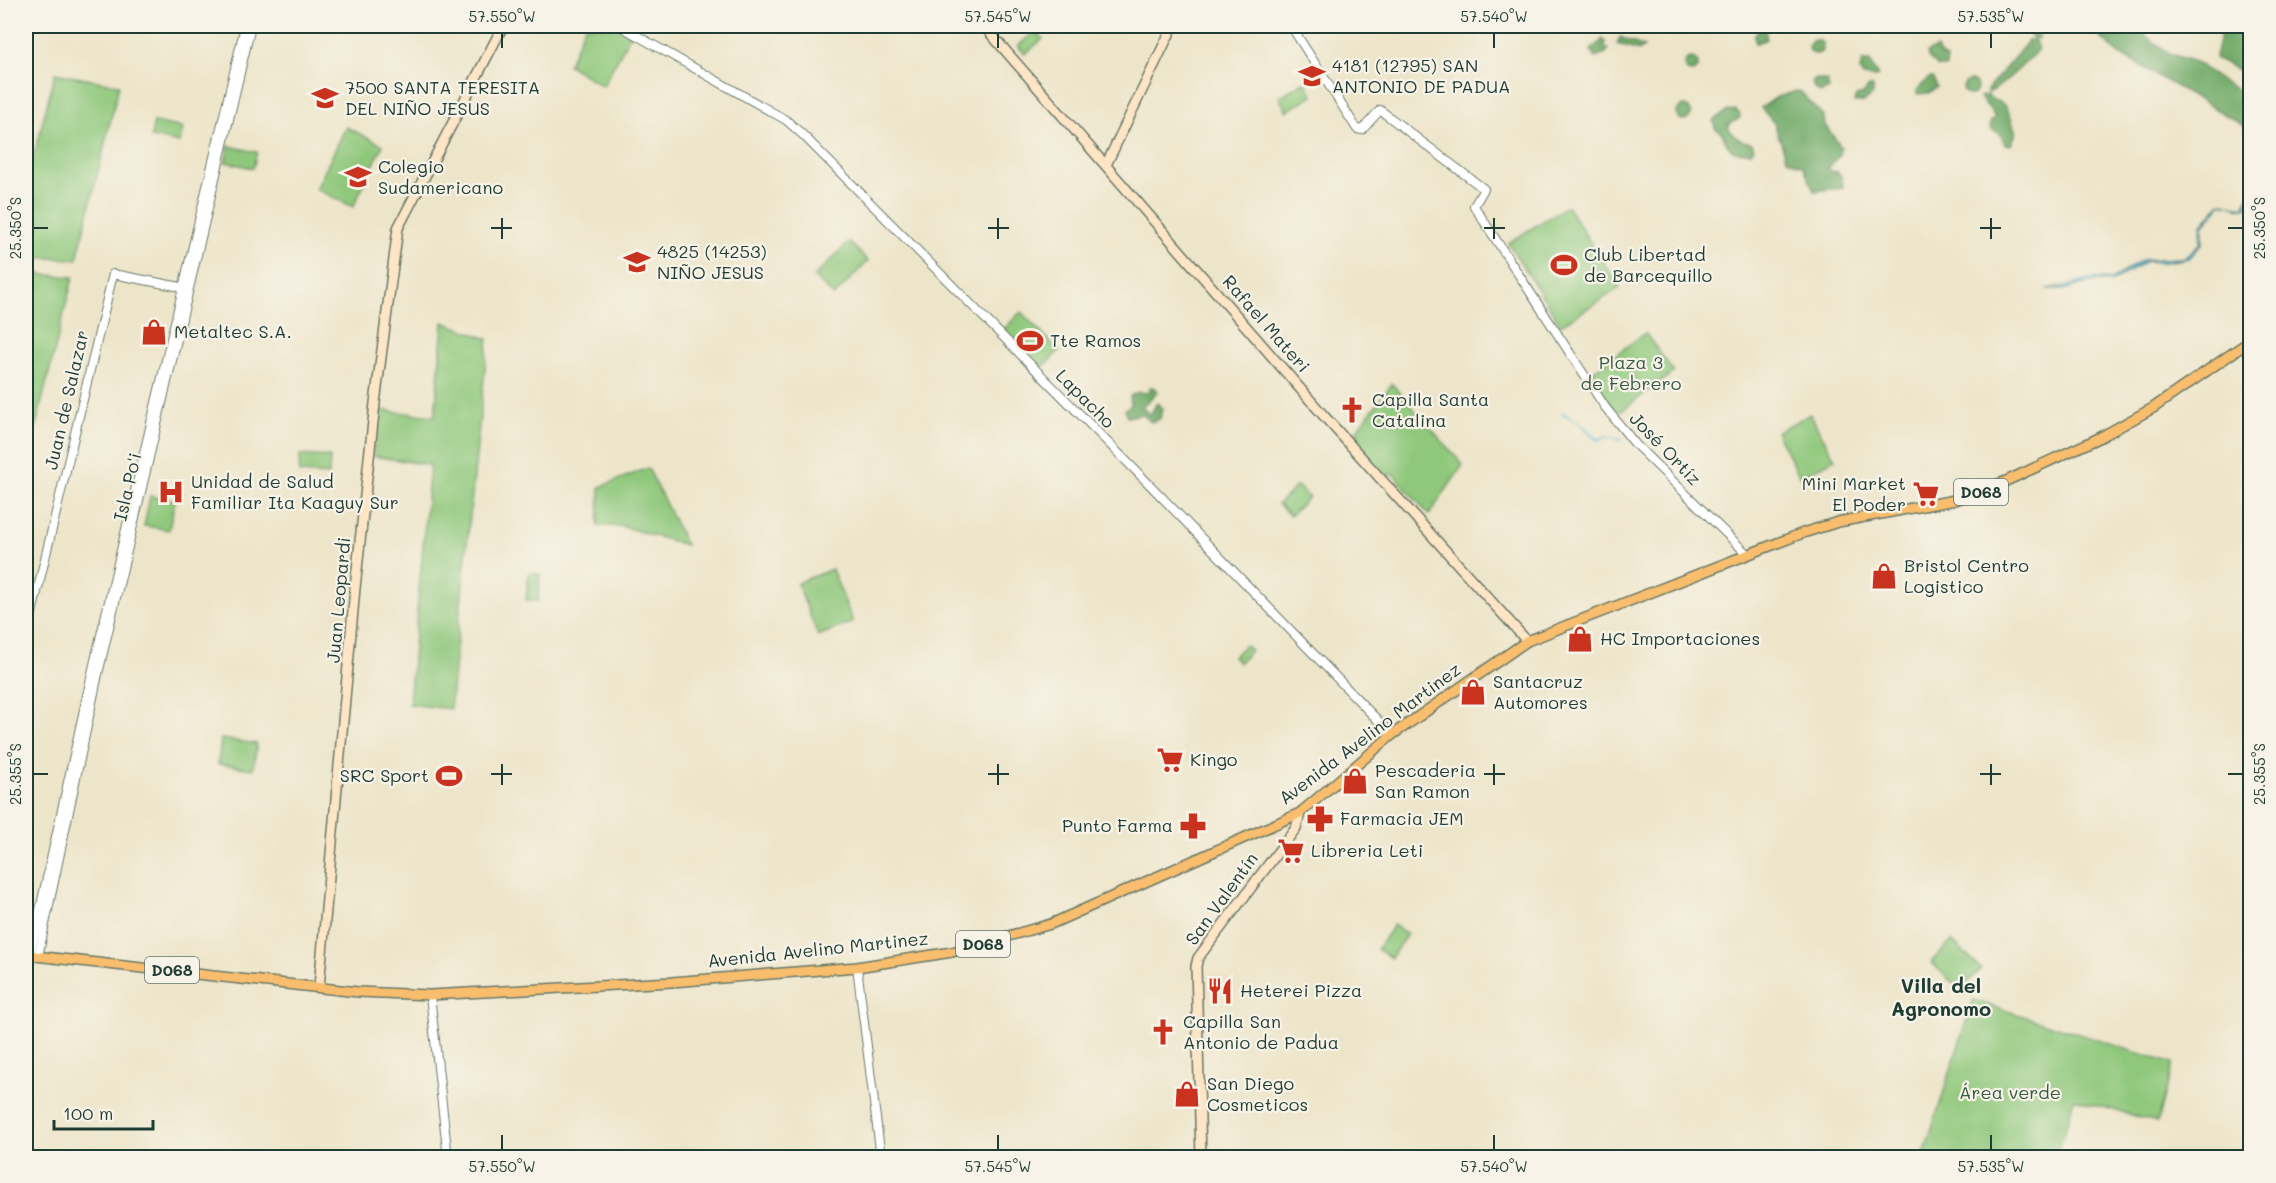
<svg xmlns="http://www.w3.org/2000/svg" width="2276" height="1183" font-family="Mali,sans-serif">
	<style>
		.green { fill: #8fc87b; stroke: #578258; stroke-width: 1.5 }
		.forest { fill: #73ac6b; stroke: #497450; stroke-width: 1.5 }
		.water { fill: #54bad2; stroke: #3a7c83; stroke-width: 1.5 }
		.lines { fill: none; stroke-linecap: round; stroke-linejoin: round }
		.stream { stroke: #54bad2; stroke-width: 2 }
		.tertiary-casing { stroke: #677868; stroke-width: 10 }
		.secondary-casing { stroke: #677868; stroke-width: 12 }
		.primary-casing { stroke: #677868; stroke-width: 12 }
		.tertiary { stroke: #fff; stroke-width: 8 }
		.secondary { stroke: #fde5c5; stroke-width: 9 }
		.primary { stroke: #f9be6d; stroke-width: 9 }
		.ticks { fill: none; stroke: #1f3d34; stroke-width: 2 }
		.labels { text-anchor: middle; stroke-width: 4.5; stroke-linejoin: round; paint-order: stroke }
		.shield { fill: #f7f3e8; stroke: #60746a; stroke-width: 1.5 }
		.shield-label { font-size: 16px; font-weight: bold; fill: #1f3d34 }
		.poi-label { font-size: 18px; fill: #1f3d34; stroke: #f7f3e8; text-anchor: start }
		.street-label { font-size: 18px; fill: #1f3d34; stroke: #f7f3e8 }
		.park-label { font-size: 18px; fill: #355942; stroke: #f7f3e8 }
		.neighbourhood-label { font-size: 20px; font-weight: bold; fill: #1f3d34; stroke: #f7f3e8 }
		.neatline { fill: none; stroke: #1f3d34; stroke-width: 2 }
		.ticks-label { font-size: 15px; text-anchor: middle; fill: #1f3d34 }
	</style>
	<rect width="100%" height="100%" fill="#f7f3e8"/>
	<filter id="ink" filterUnits="userSpaceOnUse"><feTurbulence type="fractalNoise" baseFrequency=".0167" numOctaves="2"/><feDisplacementMap in="SourceGraphic" scale="12" xChannelSelector="R" yChannelSelector="G"/><feConvolveMatrix kernelMatrix="1 2 1 2 8 2 1 2 1" color-interpolation-filters="sRGB"/></filter>
	<filter id="wash" filterUnits="userSpaceOnUse"><feTurbulence type="fractalNoise" baseFrequency=".008" numOctaves="4" result="noise"/><feDisplacementMap in="SourceGraphic" scale="24" xChannelSelector="R" yChannelSelector="G"/><feGaussianBlur stdDeviation="1.35" result="paint"/><feColorMatrix in="noise" values="0 0 0 0 0 0 0 0 0 0 0 0 0 0 0 0 0 1.4 0 .05"/><feComposite in="paint" operator="in"/></filter>
	<g filter="url(#wash)">
		<rect width="100%" height="100%" fill="#ede5c9"/>
		<path class="green" d="M585,26H620L632,32L603,86L568,65Z
			M1035,31L1043,39L1025,54L1018,46Z
			M55,73L119,85L77,259L26,257V186Z
			M1305,81L1313,95L1287,111L1279,97Z
			M154,122L183,128L180,143L151,137Z
			M346,127L383,145L353,207L316,189Z
			M229,146L257,152L253,168L225,162Z
			M1567,206L1620,288L1561,325L1508,243Z
			M849,242L868,261L834,296L814,277Z
			M26,273L73,277L33,437L26,435Z
			M1021,312L1059,351L1040,370L1001,332Z
			M443,322L488,339L450,709L409,704L430,465L373,456L378,410L435,416Z
			M1645,333L1674,372L1617,414L1588,375Z
			M1392,384L1463,465L1429,515L1392,473L1387,478L1352,441L1359,435L1356,431Z
			M1810,414L1835,459L1800,477L1776,432Z
			M300,455L330,457L329,475L299,473Z
			M648,468L686,545L621,526H598L600,487Z
			M1297,486L1309,497L1290,516L1278,504Z
			M150,496L175,500L169,530L144,526Z
			M832,569L853,622L818,636L797,583Z
			M529,573L540,574L538,601L526,600Z
			M1245,645L1251,650L1239,663L1233,657Z
			M221,739L257,744L253,769L218,764Z
			M1393,925L1407,934L1391,958L1377,949Z
			M1952,941L1981,969L1960,990L1931,962Z
			M1973,1000L2173,1064L2157,1122L2074,1099L2057,1157H1923Z"/>
		<path class="forest" d="M1762,26L1770,28L1765,31L1767,39L1756,43L1754,36Z
			M2020,26H2031L2039,38H2033Z
			M2086,26H2131L2171,54L2198,63L2218,79L2250,97V129L2121,55Z
			M2222,26H2250V76L2215,58Z
			M1620,37L1644,47L1638,51L1617,44Z
			M1603,39L1606,43L1604,47L1608,49L1606,53L1595,58L1591,50Z
			M1809 47a7 7 0 1 1 14 0a7 7 0 1 1-14 0Z
			M2029,40H2035L2038,49C2031,58 1996,92 1987,93V90Z
			M1937,48L1940,55L1947,59L1946,67H1938L1928,57L1927,53Z
			M1684 65a7 7 0 1 1 14 0a7 7 0 1 1-14 0Z
			M1869,61L1878,76L1875,77L1862,76L1860,70L1862,62Z
			M1929,78H1933L1937,87L1929,93L1918,94L1917,90Z
			M1817,79L1827,81L1829,89L1821,93L1814,89L1812,81Z
			M1963 88a7 7 0 1 1 14 0a7 7 0 1 1-14 0Z
			M1869,87H1873V95L1864,102L1854,103L1856,96L1863,94Z
			M1796,91L1801,92L1824,117L1825,125L1841,147L1840,155L1828,168L1830,171L1838,172L1842,178L1843,188L1814,191L1803,166L1787,159L1774,123L1761,108L1777,97Z
			M1988,95C1992,102 1999,100 2004,105C2011,113 2012,124 2016,133L2011,145L2005,144L2000,133L1991,130L1990,123L1995,117L1980,97Z
			M1677 113a7 7 0 1 1 14 0a7 7 0 1 1-14 0Z
			M1736,110L1740,115L1739,119L1728,124C1730,136 1740,141 1752,143L1754,148L1751,152C1745,151 1736,153 1732,150C1723,144 1728,135 1715,128L1713,120L1728,111Z
			M1150,387L1155,388L1157,392L1142,407L1150,415L1157,403L1162,409L1160,419L1151,422L1142,414L1127,417L1125,409L1131,405L1130,396L1138,392L1147,393Z"/>
		<path class="water" d="M2250,197L2246,201L2248,206L2240,208L2225,203L2221,204L2203,226L2202,244L2188,258L2165,262L2146,261L2112,282L2094,281L2068,289H2046L2072,285L2092,278L2111,280L2142,260L2183,258L2200,244L2202,225L2220,203L2244,207L2246,199Z"/>
		<g class="lines">
			<path class="stream" d="M1562,413L1580,423L1598,440L1607,436L1622,440"/>
		</g>
	</g>
	<g filter="url(#ink)">
		<g class="lines">
			<g class="tertiary-casing">
				<path id="tertiary" d="M620,26L786,120L803,135L1151,486L1392,735
					M1291,26L1357,129L1362,130L1380,110L1484,189L1474,206L1605,407L1636,445L1747,554
					M26,638L113,274L186,288
					M30,955L92,673L245,26
					M38,957L98,674L251,26
					M857,967L881,1158
					M430,995L448,1158"/>
			</g>
			<g class="secondary-casing">
				<path id="secondary" d="M984,26L1324,416L1527,641
					M1106,165L1173,26
					M319,987L355,588L375,403L398,228L503,26
					M1201,1158L1196,966L1198,958L1296,828L1300,813"/>
			</g>
			<g class="primary-casing">
				<path id="primary" d="M26,955L358,992L430,995L672,982L857,967L952,952L1051,924L1300,813L1392,735L1527,641L1803,533L1838,522L1955,500L2004,482L2099,438L2153,408L2250,341"/>
			</g>
			<use href="#tertiary" class="tertiary"/>
			<use href="#secondary" class="secondary"/>
			<use href="#primary" class="primary"/>
		</g>
	</g>
	<path class="ticks" d="M502,33V48M998,33V48M1494,33V48M1991,33V48M502,218V239M998,218V239M1494,218V239M1991,218V239M33,228H48M491,228H512M988,228H1009M1484,228H1505M1980,228H2001M2228,228H2243M502,764V785M998,764V785M1494,764V785M1991,764V785M33,774H48M491,774H512M988,774H1009M1484,774H1505M1980,774H2001M2228,774H2243M502,1135V1150M998,1135V1150M1494,1135V1150M1991,1135V1150"/>
	<defs>
		<g id="school-bare" transform="scale(2.07)"><path d="M0-5L7-2L0 1L-7-2ZM-4 1L0 2.5L4 1V4Q0 6-4 4Z" fill="#c8321e" stroke="#f7f3e8" stroke-width="2.5" paint-order="stroke"/></g>
		<g id="stadium-bare" transform="scale(2.07)"><path d="M0-5a6.5 5 0 1 0 0 10a6.5 5 0 1 0 0-10ZM-3.5-1.8h7v3.6h-7Z" fill="#c8321e" stroke="#f7f3e8" stroke-width="2.5" paint-order="stroke"/></g>
		<g id="shop-bare" transform="scale(2.07)"><path d="M-5-2.5h2.3a2.7 3.5 0 0 1 5.4 0H5L5.5 6h-11ZM-1.5-2.5h3a1.5 2.3 0 0 0-3 0Z" fill="#c8321e" stroke="#f7f3e8" stroke-width="2.5" paint-order="stroke"/></g>
		<g id="church-bare" transform="scale(2.07)"><path d="M-1.2-6h2.4v3.5h3.3v2.4h-3.3V6h-2.4V-.1h-3.3v-2.4h3.3Z" fill="#c8321e" stroke="#f7f3e8" stroke-width="2.5" paint-order="stroke"/></g>
		<g id="hospital-bare" transform="scale(2.07)"><path d="M-5-5h3v3.5h4V-5h3V5h-3V1.5h-4V5h-3Z" fill="#c8321e" stroke="#f7f3e8" stroke-width="2.5" paint-order="stroke"/></g>
		<g id="supermarket-bare" transform="scale(2.07)"><path d="M-6-5.5h2.5l.6 2H6L4.5 2H-2.5L-4.4-4H-6ZM-1.5 3.2a1.3 1.3 0 1 0 .1 0ZM3 3.2a1.3 1.3 0 1 0 .1 0Z" fill="#c8321e" stroke="#f7f3e8" stroke-width="2.5" paint-order="stroke"/></g>
		<g id="pharmacy-bare" transform="scale(2.07)"><path d="M-2-6h4v4h4v4h-4v4h-4v-4h-4v-4h4Z" fill="#c8321e" stroke="#f7f3e8" stroke-width="2.5" paint-order="stroke"/></g>
		<g id="restaurant-bare" transform="scale(2.07)"><path d="M-5-6h1v4h1v-4h1v4h1v-4h1v5L-1.5 .5V6h-2V.5L-5-1ZM5-6V6H3V1.5H1.5Q1.5-4 5-6Z" fill="#c8321e" stroke="#f7f3e8" stroke-width="2.5" paint-order="stroke"/></g>
	</defs>
	<g fill-rule="evenodd">
		<use href="#school-bare" x="1312" y="76"/>
		<use href="#school-bare" x="325" y="98"/>
		<use href="#school-bare" x="358" y="177"/>
		<use href="#school-bare" x="637" y="262"/>
		<use href="#stadium-bare" x="1564" y="265"/>
		<use href="#shop-bare" x="154" y="332"/>
		<use href="#stadium-bare" x="1030" y="341"/>
		<use href="#church-bare" x="1352" y="410"/>
		<use href="#hospital-bare" x="171" y="492"/>
		<use href="#supermarket-bare" x="1926" y="494"/>
		<use href="#shop-bare" x="1884" y="576"/>
		<use href="#shop-bare" x="1580" y="639"/>
		<use href="#shop-bare" x="1473" y="692"/>
		<use href="#supermarket-bare" x="1170" y="760"/>
		<use href="#stadium-bare" x="449" y="776"/>
		<use href="#shop-bare" x="1355" y="781"/>
		<use href="#pharmacy-bare" x="1320" y="819"/>
		<use href="#pharmacy-bare" x="1193" y="826"/>
		<use href="#supermarket-bare" x="1291" y="851"/>
		<use href="#restaurant-bare" x="1220" y="991"/>
		<use href="#church-bare" x="1163" y="1032"/>
		<use href="#shop-bare" x="1187" y="1094"/>
	</g>
	<g class="labels">
		<g class="shield">
			<rect x="1954" y="479" width="54" height="26" rx="4.5"/>
			<rect x="956" y="931" width="54" height="26" rx="4.5"/>
			<rect x="145" y="957" width="54" height="26" rx="4.5"/>
		</g>
		<g class="shield-label">
			<text x="1981" y="498">D068</text>
			<text x="983" y="950">D068</text>
			<text x="172" y="976">D068</text>
		</g>
		<g class="poi-label">
			<text x="1332" y="72">4181 (12795) SAN<tspan x="1332" dy="21">ANTONIO DE PADUA</tspan></text>
			<text x="345" y="94">7500 SANTA TERESITA<tspan x="345" dy="21">DEL NIÑO JESUS</tspan></text>
			<text x="378" y="173">Colegio<tspan x="378" dy="21">Sudamericano</tspan></text>
			<text x="657" y="258">4825 (14253)<tspan x="657" dy="21">NIÑO JESUS</tspan></text>
			<text x="1584" y="261">Club Libertad<tspan x="1584" dy="21">de Barcequillo</tspan></text>
			<text x="174" y="338">Metaltec S.A.</text>
			<text x="1050" y="347">Tte Ramos</text>
			<text x="1372" y="406">Capilla Santa<tspan x="1372" dy="21">Catalina</tspan></text>
			<text x="191" y="488">Unidad de Salud<tspan x="191" dy="21">Familiar Ita Kaaguy Sur</tspan></text>
			<text x="1906" y="490" text-anchor="end">Mini Market<tspan x="1906" dy="21">El Poder</tspan></text>
			<text x="1904" y="572">Bristol Centro<tspan x="1904" dy="21">Logistico</tspan></text>
			<text x="1600" y="645">HC Importaciones</text>
			<text x="1493" y="688">Santacruz<tspan x="1493" dy="21">Automores</tspan></text>
			<text x="1190" y="766">Kingo</text>
			<text x="1375" y="777">Pescaderia<tspan x="1375" dy="21">San Ramon</tspan></text>
			<text x="429" y="782" text-anchor="end">SRC Sport</text>
			<text x="1340" y="825">Farmacia JEM</text>
			<text x="1173" y="832" text-anchor="end">Punto Farma</text>
			<text x="1311" y="857">Libreria Leti</text>
			<text x="1240" y="997">Heterei Pizza</text>
			<text x="1183" y="1028">Capilla San<tspan x="1183" dy="21">Antonio de Padua</tspan></text>
			<text x="1207" y="1090">San Diego<tspan x="1207" dy="21">Cosmeticos</tspan></text>
		</g>
		<g class="street-label">
			<text transform="translate(1266 324) rotate(49)" y="6">Rafael Materi</text>
			<text transform="translate(1085 399) rotate(45)" y="6">Lapacho</text>
			<text transform="translate(67 400) rotate(-77)" y="6">Juan de Salazar</text>
			<text transform="translate(1665 449) rotate(46)" y="6">José Ortíz</text>
			<text transform="translate(128 487) rotate(-77)" y="6">Isla Po'i</text>
			<text transform="translate(339 600) rotate(-85)" y="6">Juan Leopardi</text>
			<text transform="translate(1370 734) rotate(-37)" y="6">Avenida Avelino Martinez</text>
			<text transform="translate(1222 899) rotate(-54)" y="6">San Valentín</text>
			<text transform="translate(818 950) rotate(-6)" y="6">Avenida Avelino Martinez</text>
		</g>
		<g class="park-label">
			<text x="1631" y="369">Plaza 3<tspan x="1631" dy="21">de Febrero</tspan></text>
			<text x="2010" y="1099">Área verde</text>
		</g>
		<g class="neighbourhood-label">
			<text x="1941" y="993">Villa del<tspan x="1941" dy="23">Agronomo</tspan></text>
		</g>
	</g>
	<rect width="2276" height="1183" fill="none" stroke="#f7f3e8" stroke-width="66"/>
	<path d="M54 1120v9h99v-9" fill="none" stroke="#1f3d34" stroke-width="3"/>
	<text x="63" y="1120" font-size="18" fill="#1f3d34" stroke="#f7f3e8" stroke-width="4.5" paint-order="stroke">100 m</text>
	<rect x="33" y="33" width="2210" height="1117" class="neatline"/>
	<g class="ticks-label">
		<text x="502" y="22">57.550°W</text>
		<text x="998" y="22">57.545°W</text>
		<text x="1494" y="22">57.540°W</text>
		<text x="1991" y="22">57.535°W</text>
		<text transform="translate(16 228) rotate(-90)" y="5">25.350°S</text>
		<text transform="translate(2260 228) rotate(-90)" y="5">25.350°S</text>
		<text transform="translate(16 774) rotate(-90)" y="5">25.355°S</text>
		<text transform="translate(2260 774) rotate(-90)" y="5">25.355°S</text>
		<text x="502" y="1172">57.550°W</text>
		<text x="998" y="1172">57.545°W</text>
		<text x="1494" y="1172">57.540°W</text>
		<text x="1991" y="1172">57.535°W</text>
	</g>
</svg>
